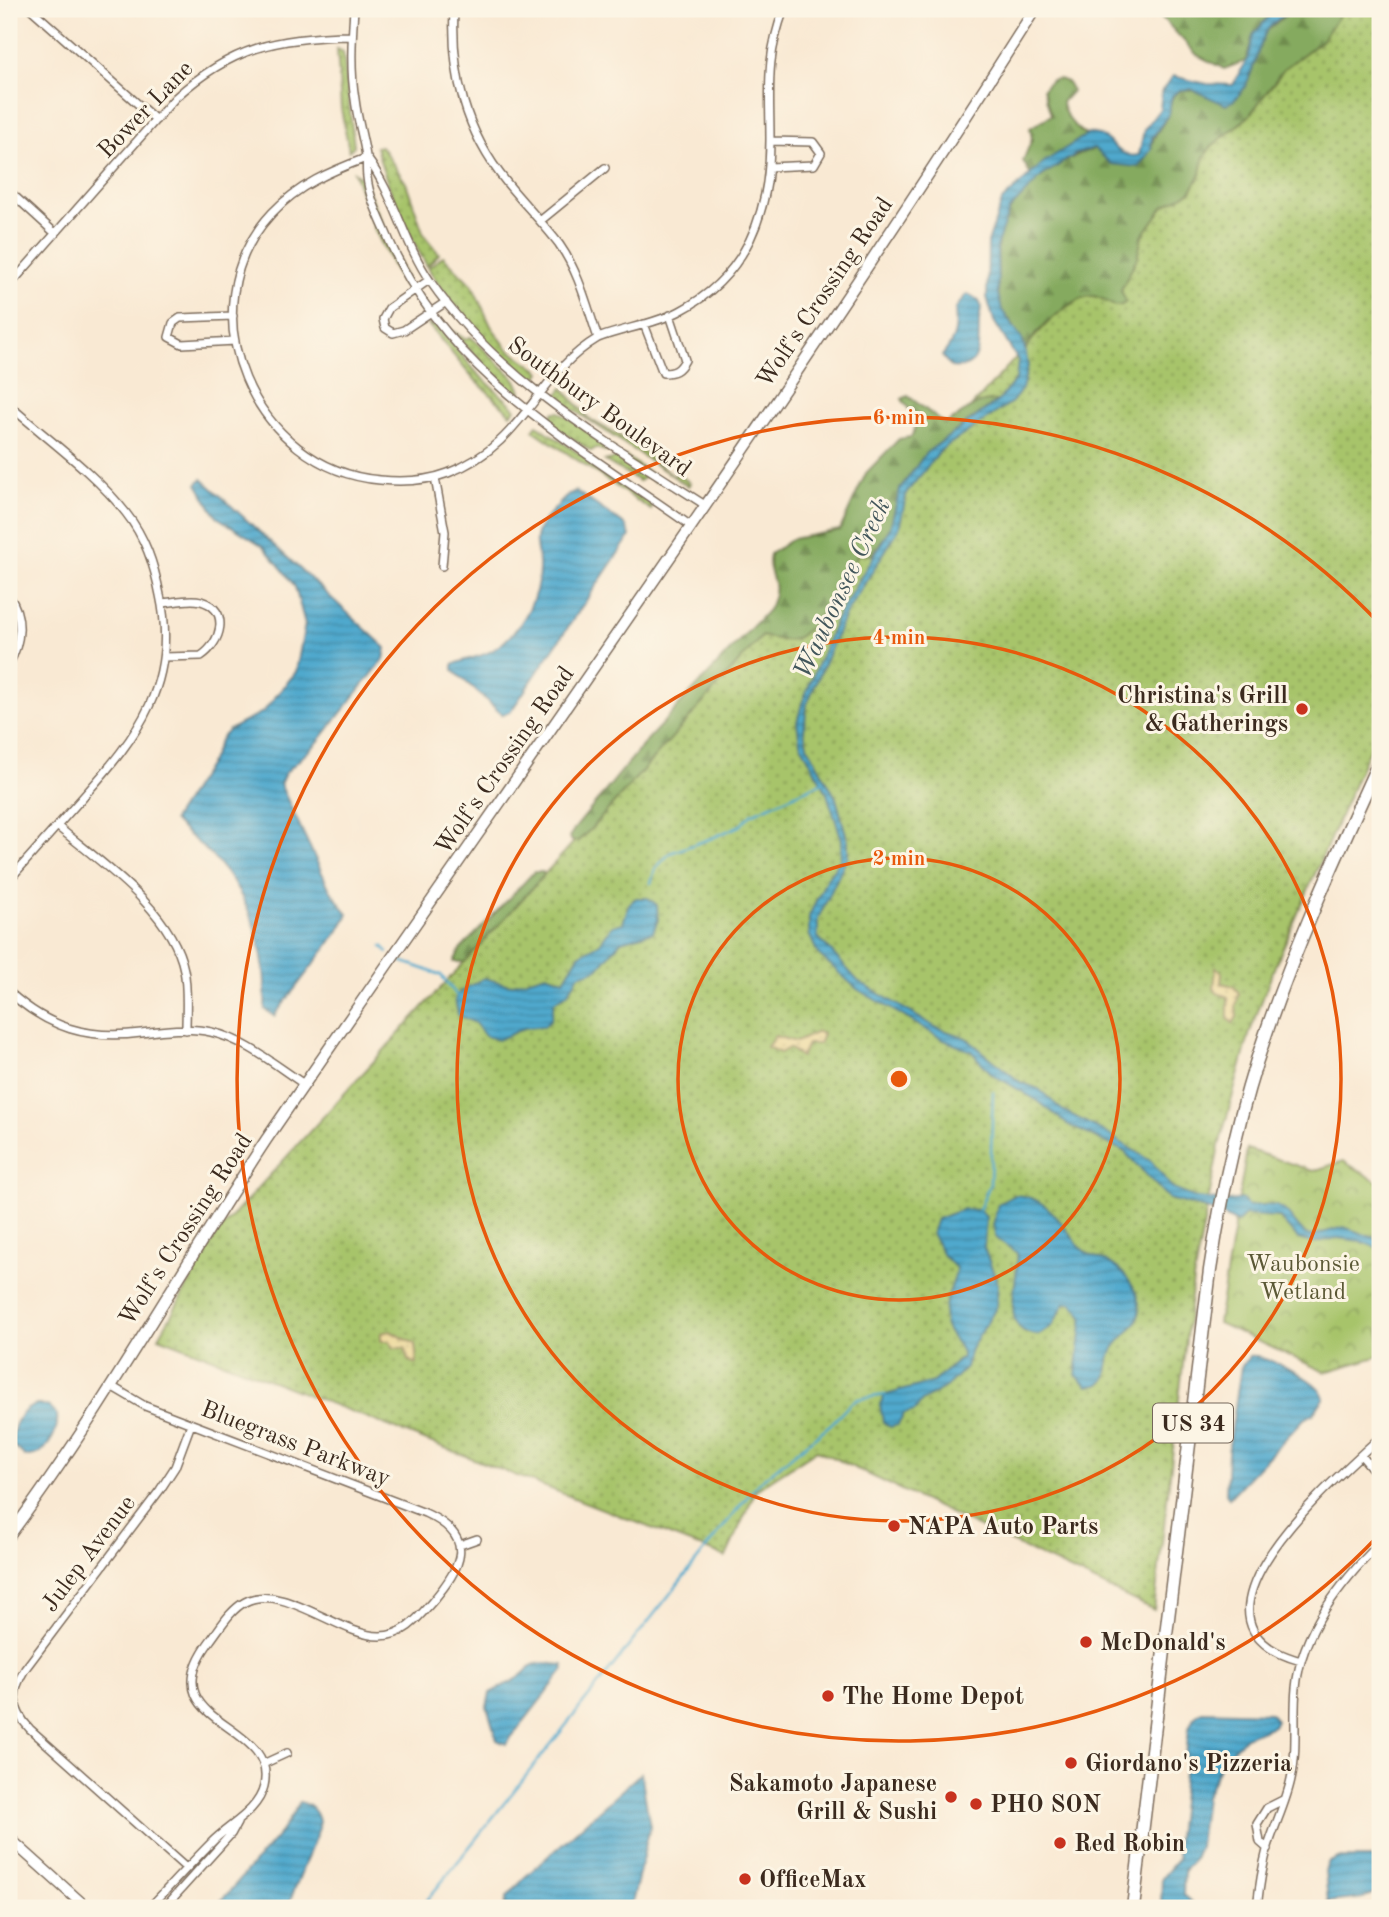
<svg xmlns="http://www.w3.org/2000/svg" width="1389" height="1917" font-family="'Old Standard TT',serif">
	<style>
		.grass { fill: url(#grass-dots); stroke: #717744; stroke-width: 2 }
		.forest { fill: url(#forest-firs); stroke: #606a3e; stroke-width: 2 }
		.sand { fill: url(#sand-dots); stroke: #94825e; stroke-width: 2 }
		.park { fill: url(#park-crowns); stroke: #717744; stroke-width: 2 }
		.water { fill: url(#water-rules); stroke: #456a76; stroke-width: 2 }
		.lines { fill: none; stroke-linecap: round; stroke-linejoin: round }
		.stream { stroke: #4fa9cd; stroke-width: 2.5 }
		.street-casing { stroke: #7e6d5d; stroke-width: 10 }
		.secondary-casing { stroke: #7e6d5d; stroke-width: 13 }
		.primary-casing { stroke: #7e6d5d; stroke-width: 15 }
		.street { stroke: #fff; stroke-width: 7 }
		.secondary { stroke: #fff; stroke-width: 10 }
		.primary { stroke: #fff; stroke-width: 12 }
		.ring { fill: none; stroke: #e8590c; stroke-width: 3.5 }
		.poi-dot { fill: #c8321e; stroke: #fcf5e5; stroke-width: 2.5 }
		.labels { text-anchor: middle; stroke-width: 6; stroke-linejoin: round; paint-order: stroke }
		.shield { fill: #fcf5e5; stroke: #75675a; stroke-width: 2 }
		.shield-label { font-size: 23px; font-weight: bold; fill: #3b2a1e }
		.street-label { font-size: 24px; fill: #3b2a1e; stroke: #fcf5e5 }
		.poi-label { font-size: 24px; font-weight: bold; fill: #3b2a1e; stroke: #fcf5e5; text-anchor: start }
		.park-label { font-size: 24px; fill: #5b5835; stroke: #fcf5e5 }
		.water-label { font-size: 26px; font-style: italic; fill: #42565b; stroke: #fcf5e5 }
		.centre { fill: #e8590c; stroke: #fcf5e5; stroke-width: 3.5 }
		.ring-label { font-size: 21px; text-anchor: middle; font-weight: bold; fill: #e8590c; stroke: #fcf5e5; stroke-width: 6; stroke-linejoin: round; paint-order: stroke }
	</style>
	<defs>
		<pattern id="grass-dots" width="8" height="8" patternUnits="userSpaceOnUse" patternTransform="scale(1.75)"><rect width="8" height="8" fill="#a7c46b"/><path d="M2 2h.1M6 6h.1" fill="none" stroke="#899f57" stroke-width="1.8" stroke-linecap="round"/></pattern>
		<pattern id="forest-firs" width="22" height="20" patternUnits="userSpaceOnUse" patternTransform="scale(1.75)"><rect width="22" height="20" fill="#85aa5f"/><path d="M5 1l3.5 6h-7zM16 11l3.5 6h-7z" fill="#6e8b4e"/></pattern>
		<pattern id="sand-dots" width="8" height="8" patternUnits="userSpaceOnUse" patternTransform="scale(1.75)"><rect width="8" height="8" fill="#eeda9e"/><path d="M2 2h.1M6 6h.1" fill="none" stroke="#cdbb88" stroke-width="1.8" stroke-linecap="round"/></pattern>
		<pattern id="park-crowns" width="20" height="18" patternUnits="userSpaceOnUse" patternTransform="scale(1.75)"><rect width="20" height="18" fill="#a7c46b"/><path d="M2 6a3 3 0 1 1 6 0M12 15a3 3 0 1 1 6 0" fill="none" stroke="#899f57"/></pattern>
		<pattern id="water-rules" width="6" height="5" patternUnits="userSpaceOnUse" patternTransform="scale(1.75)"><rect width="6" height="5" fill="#4fa9cd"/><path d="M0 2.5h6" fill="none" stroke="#438aa6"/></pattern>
	</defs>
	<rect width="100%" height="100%" fill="#fcf5e5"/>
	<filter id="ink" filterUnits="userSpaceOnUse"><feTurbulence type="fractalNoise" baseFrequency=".0143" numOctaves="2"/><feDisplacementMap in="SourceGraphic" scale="14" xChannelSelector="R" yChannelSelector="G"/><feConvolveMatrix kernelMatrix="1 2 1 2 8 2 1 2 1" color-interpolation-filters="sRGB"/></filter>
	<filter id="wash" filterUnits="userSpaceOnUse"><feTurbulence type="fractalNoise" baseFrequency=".00686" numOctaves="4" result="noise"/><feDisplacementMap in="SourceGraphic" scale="28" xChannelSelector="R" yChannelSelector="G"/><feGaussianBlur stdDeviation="1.57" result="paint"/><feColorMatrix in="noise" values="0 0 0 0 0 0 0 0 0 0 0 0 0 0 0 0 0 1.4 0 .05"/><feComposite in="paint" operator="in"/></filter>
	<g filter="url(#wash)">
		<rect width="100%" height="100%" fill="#f9e9d3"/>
		<path class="grass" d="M1334,9H1380V724L1275,966L1250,1032L1219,1146L1193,1280L1154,1610L817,1450L756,1490L726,1557L159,1337L218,1232Z
			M337,49L343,52L354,146L349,151L341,108Z
			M381,146L406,183L424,235L439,254L427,266C405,228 388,189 376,147Z
			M354,172L363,178L405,277L406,281L402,285L375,230Z
			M443,256L472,285L491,326L507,348L541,372L535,382C500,369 448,299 428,268Z
			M428,324L437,326L477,373L513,406L515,409L511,414L470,375Z
			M450,329L465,339L471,337L516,380L521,391L516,395L508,390Z
			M563,388L589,419L636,445L673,476L678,474L690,483L688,486L560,401L556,397Z
			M554,412H559L615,449L608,452L596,448L591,451L551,424L550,418Z
			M537,425L653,504L651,510L533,430Z
			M625,456L661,481L656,482L646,476L639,481L605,461Z"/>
		<path class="forest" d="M1154,9H1275L1253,35L1246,61L1224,69L1197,55Z
			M1293,9H1344L1321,41L1285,68L1248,117L1212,146L1204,157L1201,174L1191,191L1163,207L1142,237L1137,258L1121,290L1126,302C1113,314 1105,295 1091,296C1073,297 1031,334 1026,350C1020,334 1008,324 1001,309C997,297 998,284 998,272C998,260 996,246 999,234C1010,193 1056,161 1095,148L1111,164L1127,165L1151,150C1152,135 1161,129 1167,116C1170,109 1170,100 1174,95C1186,81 1213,99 1226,105L1250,75L1265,32Z
			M1059,79L1067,82L1072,91L1062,102C1063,115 1076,129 1086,135L1030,174L1023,161L1032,139L1030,128L1051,115L1043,89L1051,80Z
			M908,396L945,424C962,415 975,399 997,401L926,453L900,489L890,528L872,555L858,554L851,569C839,575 838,579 838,592C826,606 812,630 796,638C787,643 771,638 762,636L590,830L578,841H572L569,837L575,828L648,739L768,610C784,579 765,578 770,554L792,539L840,530L866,473L899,439L911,437C921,422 910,412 902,399Z
			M534,872H543V876L465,962H454L460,950Z"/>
		<path class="sand" d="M1216,967L1222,973L1221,983L1233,986L1239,993L1236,1006L1237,1017L1233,1023L1228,1019V997L1217,993L1214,988Z
			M817,1032L823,1034L819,1044H807L801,1057L789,1048L780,1053L767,1047L775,1036L796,1042Z
			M390,1331L415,1344L417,1364L408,1360L405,1348H394L390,1341H381V1333Z"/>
		<path class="park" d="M1247,1149L1313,1171L1343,1161L1380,1183V1356L1325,1372L1218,1323Z"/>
		<path class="water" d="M1275,9H1293C1283,16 1270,23 1265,34C1254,56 1251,95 1226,105L1191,89L1179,90L1172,96L1168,115L1152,138L1151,150L1138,167L1111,164L1094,148L1076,154L1042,176L1009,210L997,244L998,294L1002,310L1022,339L1026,353L1028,366L1022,389L1012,402L941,450L907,492L899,529L845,615L807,704L804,731L807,745L836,798L848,842V856L818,919V937L858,981L935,1027L966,1038L1020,1082L1039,1089L1062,1110L1103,1131L1152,1162L1173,1189L1196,1198L1229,1201L1242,1199L1248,1206C1291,1202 1281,1210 1305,1234L1311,1236L1344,1227L1380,1240V1249L1360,1241L1337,1238L1313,1243L1298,1239L1279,1217L1245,1215L1237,1223L1217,1212L1169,1199L1124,1151L1068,1125L1038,1101L992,1074L971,1051L944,1040L857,989L818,954L809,934V916L827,878L840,860L842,840L826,791L800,743L797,722L802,703L836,619L890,528L900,489L926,453L999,400L1016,379L1018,360L994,321L987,297L988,243L1002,201L1044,162L1088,134C1110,130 1115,161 1139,155L1144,130L1160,109L1162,91L1173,76L1207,84L1233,85L1248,58L1253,35Z
			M967,294C972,296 977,298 980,303C982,309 980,314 979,320C978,342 984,371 951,367L942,356C956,339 957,330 955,309Z
			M202,479L386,648L384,659L317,743L285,773L280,784L330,890L348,914L338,932L274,1016L265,1009C268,952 252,898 212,856C200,843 184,833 173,820L211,761L221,738L229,730L263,712L296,672L305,624L295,587L283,570L263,546L217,517L197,484Z
			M576,491L626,526L630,536L511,711L503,715L453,670V665C465,658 481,658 493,650C522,632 541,596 539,562C538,551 533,542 538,531C544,517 559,505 569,494Z
			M636,898H648L657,905L658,920L653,932L621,941L598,969L579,975L567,994L554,1002L551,1019L545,1026L524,1028L498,1040L485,1036L475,1023L458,1015L455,999L460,992L484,978L510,985L546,974L564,980L579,955L600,943L612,926L623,923L629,904Z
			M1015,1195C1052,1197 1062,1228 1083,1250C1090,1257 1100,1258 1108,1262C1123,1270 1136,1286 1139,1304C1143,1327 1118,1336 1111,1354C1107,1362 1109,1371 1105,1380L1097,1385L1088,1386L1076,1375L1083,1316L1072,1303H1065L1052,1326L1039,1335C995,1333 1021,1279 1017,1253L996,1238L993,1225L998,1204Z
			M963,1209L979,1210L986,1217L984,1248L998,1284L996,1308L971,1349L966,1367L947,1386L922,1401L915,1411L904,1414L898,1425L890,1427L883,1422L880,1404L885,1395L933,1382L962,1357C963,1345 947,1336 945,1323C941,1300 956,1284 956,1268L942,1254L932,1233L937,1219Z
			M1250,1356C1269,1358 1320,1379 1324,1398L1313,1414L1303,1420L1229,1498L1226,1493L1228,1453L1241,1367Z
			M38,1404L49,1407L57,1415C59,1433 45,1458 25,1456L13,1445C11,1427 20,1409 38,1404Z
			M543,1663L563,1665L564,1670L506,1744L497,1740L487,1707L490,1693L517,1679L533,1665Z
			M1202,1711L1270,1713L1276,1720L1273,1726L1245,1737L1223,1759L1205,1797L1199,1846L1193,1861L1184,1870L1183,1895L1198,1908H1161L1162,1878L1178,1859L1176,1847L1189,1728L1194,1717Z
			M641,1773L650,1826L631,1908H504L507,1897L524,1878Z
			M300,1802C313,1805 320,1815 319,1828L287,1908H215L281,1832Z
			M1338,1858H1380V1891L1363,1898L1328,1902L1325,1871L1328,1863Z"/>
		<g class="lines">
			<path class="stream" d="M651,883L655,869L670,853L712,838L741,825L751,814L823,782
				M382,946L388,952
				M401,961L441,975L457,996
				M979,1210L990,1184L993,1092
				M421,1908L759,1482L831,1424L850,1404L858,1399L885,1395"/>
		</g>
	</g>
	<g filter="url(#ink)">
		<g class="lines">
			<g class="street-casing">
				<path id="street" d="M31,9L156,120
					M354,9C352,38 350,70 355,99C357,118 363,137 366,156C367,163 366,170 367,177C369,199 382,222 390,242C449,376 577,445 691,526
					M454,9C451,75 465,131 507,183C524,204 543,223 559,244C579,272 587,306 598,338
					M366,158C331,171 298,185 272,213C183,308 255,470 380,480C402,482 427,481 448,473C527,443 534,376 598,338C625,328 655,324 680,311C747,276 770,211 770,140C770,88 765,60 784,9
					M367,158C394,194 404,243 430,281C497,379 607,442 705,505
					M769,167L814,165L821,153L813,142L770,141
					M9,191L55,233
					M540,221L605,168
					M429,280L389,308L383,319L385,328L393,333L404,330L446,302
					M9,286L175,98C231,47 278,37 352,36
					M233,316L180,318L173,323L169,337L182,344L235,341
					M644,324L663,373C674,373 679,371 685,360L670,315
					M9,405C47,439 94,472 126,513C145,537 154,564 160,595C179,682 138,736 83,797C58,825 33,853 9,880
					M435,478L445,532L442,566
					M9,596C24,617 21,642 9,664
					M162,603C174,602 190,598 201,601C231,610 221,643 201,656L164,657
					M57,826C101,863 172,910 184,970C188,989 186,1010 186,1030
					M9,992C49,1028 88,1040 141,1033C164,1030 188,1027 211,1032C246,1040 275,1065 304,1084
					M1378,1022H1380
					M111,1386L145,1406L425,1513C478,1537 462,1567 432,1602C418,1618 404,1636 380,1636C340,1636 283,1582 245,1602C230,1610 220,1628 210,1641C147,1726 279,1720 264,1786C258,1812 228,1825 211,1843C190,1864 170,1886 149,1908
					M1361,1455L1380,1478
					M460,1545L477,1539
					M1301,1661C1163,1624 1336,1479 1380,1437
					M263,1764L287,1753
					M1268,1849L1260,1842L1257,1824L1267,1808L1285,1799
					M186,1868L30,1729C11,1709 11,1692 25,1669L160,1490L175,1467L191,1424
					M164,1908L231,1834L237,1823
					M1257,1908C1259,1889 1262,1869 1267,1850C1274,1826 1286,1803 1291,1779C1298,1749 1293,1719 1296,1688C1301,1631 1342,1581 1380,1543"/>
			</g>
			<g class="secondary-casing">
				<path id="secondary" d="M9,1536C103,1410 179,1272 266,1140C524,764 791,394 1035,9
					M9,1838L87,1908"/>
			</g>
			<g class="primary-casing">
				<path id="primary" d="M1133,1908L1210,1270C1222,1191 1239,1111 1265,1036C1297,941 1339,850 1380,760"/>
			</g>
			<use href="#street" class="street"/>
			<use href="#secondary" class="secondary"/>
			<use href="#primary" class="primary"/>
		</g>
	</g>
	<g class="ring">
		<circle cx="899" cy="1079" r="221"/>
		<circle cx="899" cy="1079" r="442"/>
		<path d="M1379 1535A662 662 0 1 1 1379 623"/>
	</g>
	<g class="poi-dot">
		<circle cx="1302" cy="709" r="7"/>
		<circle cx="894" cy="1526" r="7"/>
		<circle cx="1086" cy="1642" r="7"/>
		<circle cx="828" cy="1696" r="7"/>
		<circle cx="1071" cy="1763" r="7"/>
		<circle cx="951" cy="1797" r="7"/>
		<circle cx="976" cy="1804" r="7"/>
		<circle cx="1060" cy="1843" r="7"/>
		<circle cx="745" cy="1879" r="7"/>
	</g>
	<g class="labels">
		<rect class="shield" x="1153" y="1403.5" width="80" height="39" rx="5"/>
		<g class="shield-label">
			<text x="1193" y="1431">US 34</text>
		</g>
		<g class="street-label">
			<text transform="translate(145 109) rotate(-46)" y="8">Bower Lane</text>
			<text transform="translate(824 292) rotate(-56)" y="8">Wolf's Crossing Road</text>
			<text transform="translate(600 406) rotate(36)" y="8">Southbury Boulevard</text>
			<text transform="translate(504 760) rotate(-55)" y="8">Wolf's Crossing Road</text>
			<text transform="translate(185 1229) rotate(-57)" y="8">Wolf's Crossing Road</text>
			<text transform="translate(296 1443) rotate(21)" y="8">Bluegrass Parkway</text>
			<text transform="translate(88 1553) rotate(-53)" y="8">Julep Avenue</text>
		</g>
		<g class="poi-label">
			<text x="1288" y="703" text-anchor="end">Christina's Grill<tspan x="1288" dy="28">&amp; Gatherings</tspan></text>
			<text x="908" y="1534">NAPA Auto Parts</text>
			<text x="1100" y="1650">McDonald's</text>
			<text x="842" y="1704">The Home Depot</text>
			<text x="1085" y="1771">Giordano's Pizzeria</text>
			<text x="937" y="1791" text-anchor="end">Sakamoto Japanese<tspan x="937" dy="28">Grill &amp; Sushi</tspan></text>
			<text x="990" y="1812">PHO SON</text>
			<text x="1074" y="1851">Red Robin</text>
			<text x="759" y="1887">OfficeMax</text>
		</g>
		<g class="park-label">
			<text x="1303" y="1271">Waubonsie<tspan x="1303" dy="28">Wetland</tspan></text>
		</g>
		<g class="water-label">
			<text transform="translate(841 588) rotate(-65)" y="9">Waubonsee Creek</text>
		</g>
	</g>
	<circle cx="899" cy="1079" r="10" class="centre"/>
	<g class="ring-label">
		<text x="899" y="424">6 min</text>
		<text x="899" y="644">4 min</text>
		<text x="899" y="865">2 min</text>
	</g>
	<rect width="1389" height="1917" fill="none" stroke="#fcf5e5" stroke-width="35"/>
</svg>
